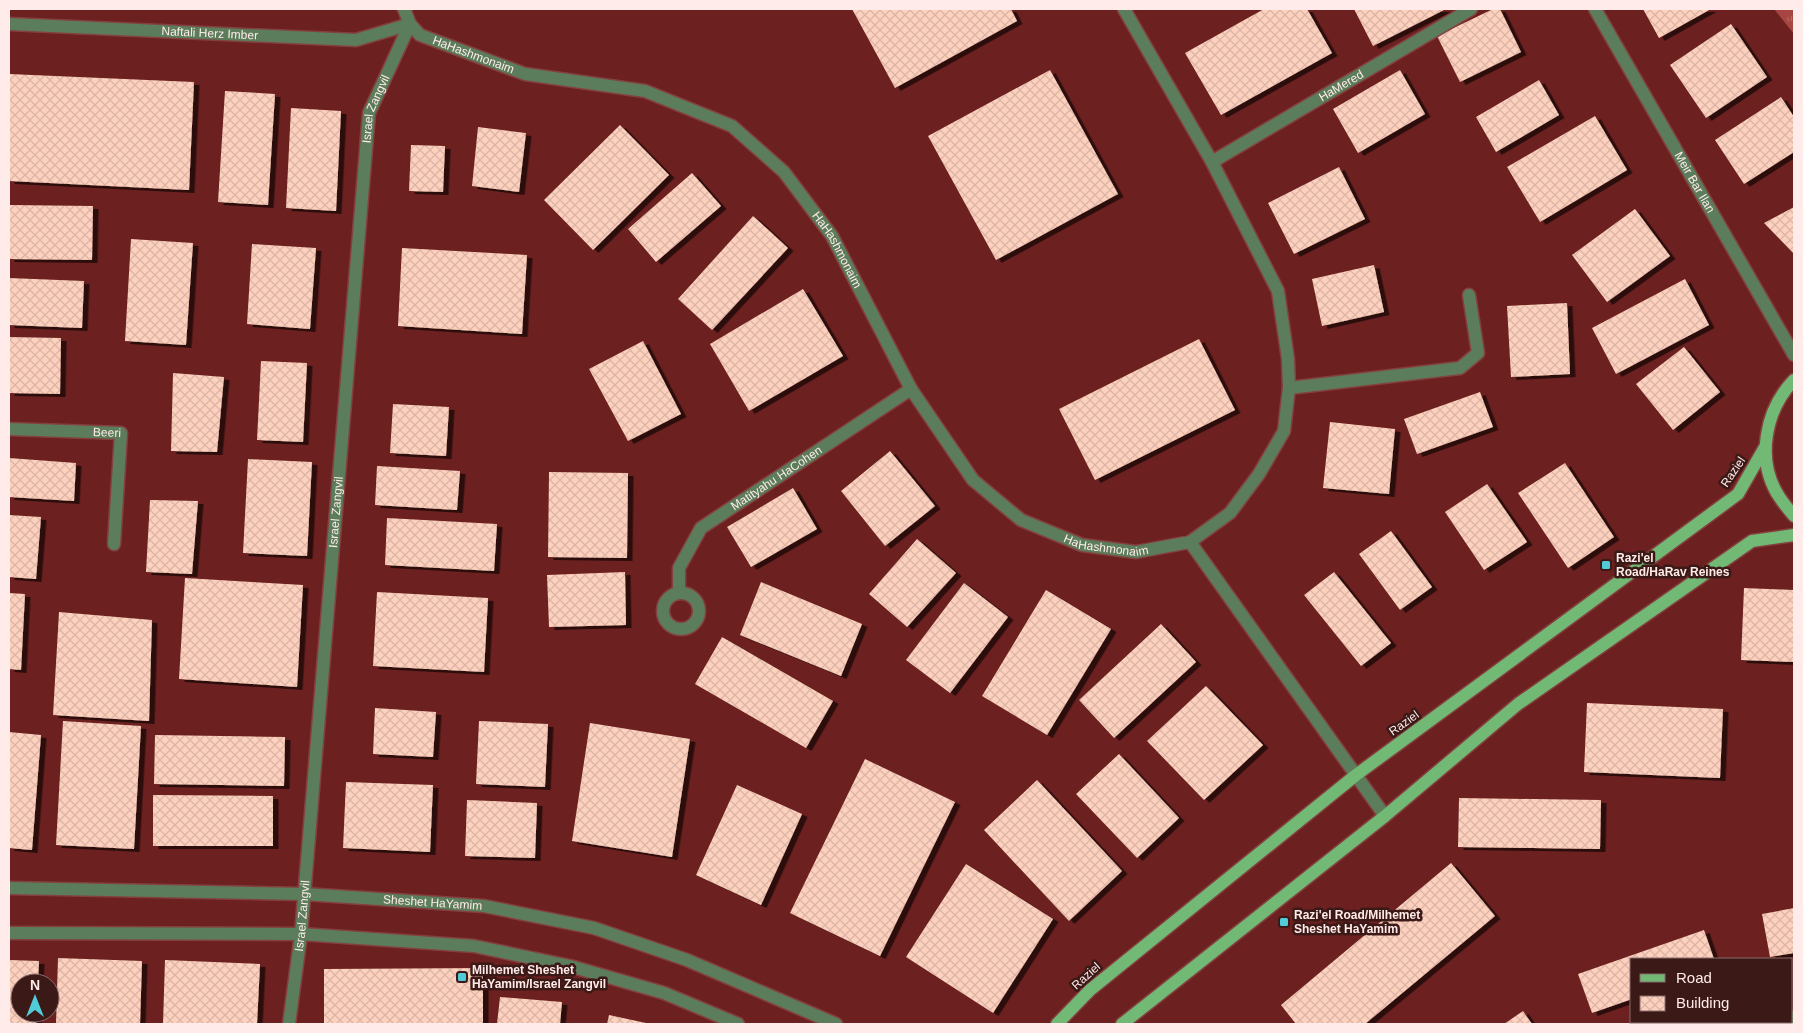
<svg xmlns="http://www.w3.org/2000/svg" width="1803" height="1033" font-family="Helvetica,sans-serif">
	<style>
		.park { fill: url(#park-tufts) }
		.building { fill: url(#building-cross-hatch); filter: url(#shadow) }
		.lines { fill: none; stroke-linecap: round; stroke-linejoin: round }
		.minor-casing { stroke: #84403f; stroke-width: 15 }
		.major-casing { stroke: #84403f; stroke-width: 15 }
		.minor { stroke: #5b7d5b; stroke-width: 12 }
		.major { stroke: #72b975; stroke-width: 12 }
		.poi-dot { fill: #52cbd8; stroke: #3b1917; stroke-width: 2 }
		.labels { text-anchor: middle; stroke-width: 5; stroke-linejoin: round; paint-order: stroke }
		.street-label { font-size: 12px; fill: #ffebe9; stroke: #3b1917 }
		.poi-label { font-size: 12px; font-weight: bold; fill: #ffebe9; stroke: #3b1917; text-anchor: start }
	</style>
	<defs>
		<pattern id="park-tufts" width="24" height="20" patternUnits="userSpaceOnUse" patternTransform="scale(1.25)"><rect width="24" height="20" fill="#a74542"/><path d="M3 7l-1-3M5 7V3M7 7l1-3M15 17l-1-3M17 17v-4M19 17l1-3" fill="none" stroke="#b96966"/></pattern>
		<pattern id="building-cross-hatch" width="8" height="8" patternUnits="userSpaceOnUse" patternTransform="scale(1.25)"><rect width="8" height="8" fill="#fed1be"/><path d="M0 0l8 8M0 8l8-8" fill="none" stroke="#dab5a6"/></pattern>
		<filter id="shadow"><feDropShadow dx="5.5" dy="3" stdDeviation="0" flood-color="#0009"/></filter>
	</defs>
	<rect width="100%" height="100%" fill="#6c201f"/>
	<path class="park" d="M1774,9H1794V34Z"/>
	<path class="building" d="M852,9H1011L1017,21L895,88Z
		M1264,9H1307L1332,53L1221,115L1185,53Z
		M1354,9H1446L1373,46Z
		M1493,9H1500L1521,52L1460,82L1437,36Z
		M1643,9H1711L1659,38Z
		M1731,24L1767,77L1706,118L1670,65Z
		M1050,70L1118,194L996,260L928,136Z
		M1400,70L1425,114L1358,153L1333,109Z
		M9,74L194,82L189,190L9,181Z
		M1539,80L1559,115L1496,152L1476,117Z
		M225,91L275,94L268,205L218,202Z
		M1781,97L1794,117V152L1744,184L1715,140Z
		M291,108L341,111L336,211L286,208Z
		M1595,116L1627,170L1540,222L1507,167Z
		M620,125L669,175L593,250L544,200Z
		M478,127L526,133L519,192L472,186Z
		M411,145L445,146L443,192L409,191Z
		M1339,167L1365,219L1294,254L1268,203Z
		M692,173L721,206L656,262L628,229Z
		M9,205L93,206L92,260L9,259Z
		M1794,207V254L1764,223Z
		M1635,209L1670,256L1607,302L1572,255Z
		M753,216L788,248L712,330L678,299Z
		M131,239L193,243L186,345L125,341Z
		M252,244L316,248L310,329L247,324Z
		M402,248L527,255L522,334L398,326Z
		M1374,265L1384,312L1322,326L1312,279Z
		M9,278L84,281L82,328L9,325Z
		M1685,279L1709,325L1616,374L1592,328Z
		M803,289L843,356L749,411L710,344Z
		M1567,303L1570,374L1511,377L1507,306Z
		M9,337L61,338L60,394L9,393Z
		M1199,339L1235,410L1095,480L1059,409Z
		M643,341L681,414L628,441L589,369Z
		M1684,347L1720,392L1673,430L1636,384Z
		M261,361L307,363L303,442L257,440Z
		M173,373L224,377L217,452L171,451Z
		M1480,392L1493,427L1417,454L1404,419Z
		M393,404L449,407L446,456L390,453Z
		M1330,422L1395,429L1389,494L1323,488Z
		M890,451L935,506L885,546L841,491Z
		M9,458L76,463L74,501L9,497Z
		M248,459L312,462L307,556L243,553Z
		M1565,463L1614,537L1568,568L1518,493Z
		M377,466L460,471L457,510L375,505Z
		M549,472L628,473L627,558L548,557Z
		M1487,484L1527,542L1484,570L1445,512Z
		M793,488L817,529L751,567L727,527Z
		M150,500L198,501L192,574L146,572Z
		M9,515L41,517L36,579L9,577Z
		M387,518L497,524L494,571L385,565Z
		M1391,531L1432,587L1400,610L1359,554Z
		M917,539L956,573L907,627L869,594Z
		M625,572L626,625L549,627L547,575Z
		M1334,572L1391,643L1361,666L1304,595Z
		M185,578L303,585L297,687L179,679Z
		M761,582L862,624L841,676L740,635Z
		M964,583L1008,617L950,693L906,660Z
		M1744,588L1794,590V662L1741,660Z
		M1046,590L1111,629L1047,735L982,696Z
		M377,592L488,598L484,672L373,666Z
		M9,593L25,594L21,670L9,669Z
		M59,612L152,620L149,721L53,715Z
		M1161,624L1196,662L1114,738L1079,700Z
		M722,637L833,701L806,748L695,684Z
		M1206,686L1263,745L1204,800L1147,741Z
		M1587,703L1723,709L1720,778L1584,772Z
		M375,708L436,712L433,757L373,754Z
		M63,721L141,726L134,849L56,845Z
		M479,721L548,724L545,787L476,784Z
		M590,723L690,739L672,857L572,841Z
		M9,732L41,735L32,850L9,848Z
		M155,735L285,737L284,786L154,784Z
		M1119,754L1179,818L1137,858L1076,794Z
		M865,759L955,802L880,956L790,913Z
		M1037,780L1122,871L1069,921L984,830Z
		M346,782L433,785L430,852L343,848Z
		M737,785L802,814L761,905L696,875Z
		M153,795L273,796V846H153Z
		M1459,798L1601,800L1600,849L1458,847Z
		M467,800L537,803L535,858L465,856Z
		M1451,863L1495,916L1365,1024H1296L1281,1005Z
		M966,864L1053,919L993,1013L906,957Z
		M1794,908V953L1770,957L1762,914Z
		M1704,930L1714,959H1632V999L1592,1013L1578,974Z
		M58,958L142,961L140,1024H56Z
		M9,960L39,961L38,983H20V1013H37L36,1024H9Z
		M165,960L260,964L257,1024H163Z
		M483,968V1024H324V969Z
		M500,997L562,1002L560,1024H497Z
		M1523,1011L1532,1024H1504Z
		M609,1015L646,1023V1024H607Z"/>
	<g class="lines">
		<g class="minor-casing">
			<g id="minor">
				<path id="s1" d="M404,9L410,24L420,35L525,74L645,91L732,126L784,172L832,236L911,389L973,480L1021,520L1082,545L1136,552L1190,542L1230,513L1259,474L1284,431L1289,388L1288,359L1278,291L1212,162L1124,9"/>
				<path id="s2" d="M1595,9L1794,355"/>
				<path id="s3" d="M9,24L356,40L410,24"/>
				<path id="s4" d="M1212,162L1471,9"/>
				<path d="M1289,388L1460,368L1478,353L1469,295"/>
				<path id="s5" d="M9,429L121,433L114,544"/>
				<path d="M1190,542L1385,816"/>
				<path id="s6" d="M679,593V568L701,528L911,389"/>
				<circle cx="681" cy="611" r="18"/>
				<path id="s7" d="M9,888L304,894L484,906L594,928L687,960L836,1024"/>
				<path d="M9,933L301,934L474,946L570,966L664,993L738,1024"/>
				<path d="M1792,1018L1794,1017"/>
				<path id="s8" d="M289,1024L301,934L369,113L410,24"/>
				<path d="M1762,1024L1774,1022"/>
			</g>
		</g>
		<g class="major-casing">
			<path id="major" d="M1794,380C1765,410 1755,461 1780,498C1784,504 1789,510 1794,516
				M1057,1024L1090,990L1356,775L1738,494L1765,447
				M1122,1024L1385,816L1518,704L1752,541L1794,535"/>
		</g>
		<use href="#minor" class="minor"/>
		<use href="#major" class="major"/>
	</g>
	<g class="poi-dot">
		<rect x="1601" y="560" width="10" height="10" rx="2.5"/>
		<rect x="1279" y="917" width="10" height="10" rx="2.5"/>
		<rect x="457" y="972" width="10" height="10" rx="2.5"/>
	</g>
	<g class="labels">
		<g class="street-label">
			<text dy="4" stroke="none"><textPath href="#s3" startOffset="201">Naftali Herz Imber</textPath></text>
			<text dy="4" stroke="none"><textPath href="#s1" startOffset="88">HaHashmonaim</textPath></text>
			<text dy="4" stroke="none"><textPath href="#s4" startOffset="150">HaMered</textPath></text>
			<text dy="4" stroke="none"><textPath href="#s8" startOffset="920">Israel Zangvil</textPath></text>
			<text dy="4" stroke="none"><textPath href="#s2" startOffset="200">Meir Bar Ilan</textPath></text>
			<text dy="4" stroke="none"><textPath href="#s1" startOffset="522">HaHashmonaim</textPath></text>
			<text dy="4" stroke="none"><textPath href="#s5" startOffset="98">Beeri</textPath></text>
			<text transform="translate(1733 472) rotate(-56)" y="4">Raziel</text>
			<text dy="4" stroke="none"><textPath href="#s6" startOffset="161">Matityahu HaCohen</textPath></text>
			<text dy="4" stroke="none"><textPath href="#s8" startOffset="514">Israel Zangvil</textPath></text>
			<text dy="4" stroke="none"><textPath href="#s1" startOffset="942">HaHashmonaim</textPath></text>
			<text transform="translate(1404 723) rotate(-36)" y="4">Raziel</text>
			<text dy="4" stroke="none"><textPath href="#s7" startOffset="424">Sheshet HaYamim</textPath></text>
			<text dy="4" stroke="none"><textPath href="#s8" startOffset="109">Israel Zangvil</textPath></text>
			<text transform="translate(1086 976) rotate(-42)" y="4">Raziel</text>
		</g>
		<g class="poi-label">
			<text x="1616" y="562">Razi'el<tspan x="1616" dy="14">Road/HaRav Reines</tspan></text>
			<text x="1294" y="919">Razi'el Road/Milhemet<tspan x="1294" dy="14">Sheshet HaYamim</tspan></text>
			<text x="472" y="974">Milhemet Sheshet<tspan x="472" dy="14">HaYamim/Israel Zangvil</tspan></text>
		</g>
	</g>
	<rect width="1803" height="1033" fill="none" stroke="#ffebe9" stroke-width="20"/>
	<rect x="1630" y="958" width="162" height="65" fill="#3b1917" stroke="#896d6b"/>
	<rect x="1640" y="974" width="25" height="8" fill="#72b975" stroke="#896d6b"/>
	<text x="1676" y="983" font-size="15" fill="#ffebe9">Road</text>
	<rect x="1640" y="996" width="25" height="15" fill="url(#building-cross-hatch)" stroke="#896d6b"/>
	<text x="1676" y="1008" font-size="15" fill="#ffebe9">Building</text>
	<g transform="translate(35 998)"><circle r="24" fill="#3b1917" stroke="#896d6b"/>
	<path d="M0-4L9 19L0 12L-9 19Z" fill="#52cbd8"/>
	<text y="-8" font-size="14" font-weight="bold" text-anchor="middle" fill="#ffebe9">N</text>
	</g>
</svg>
